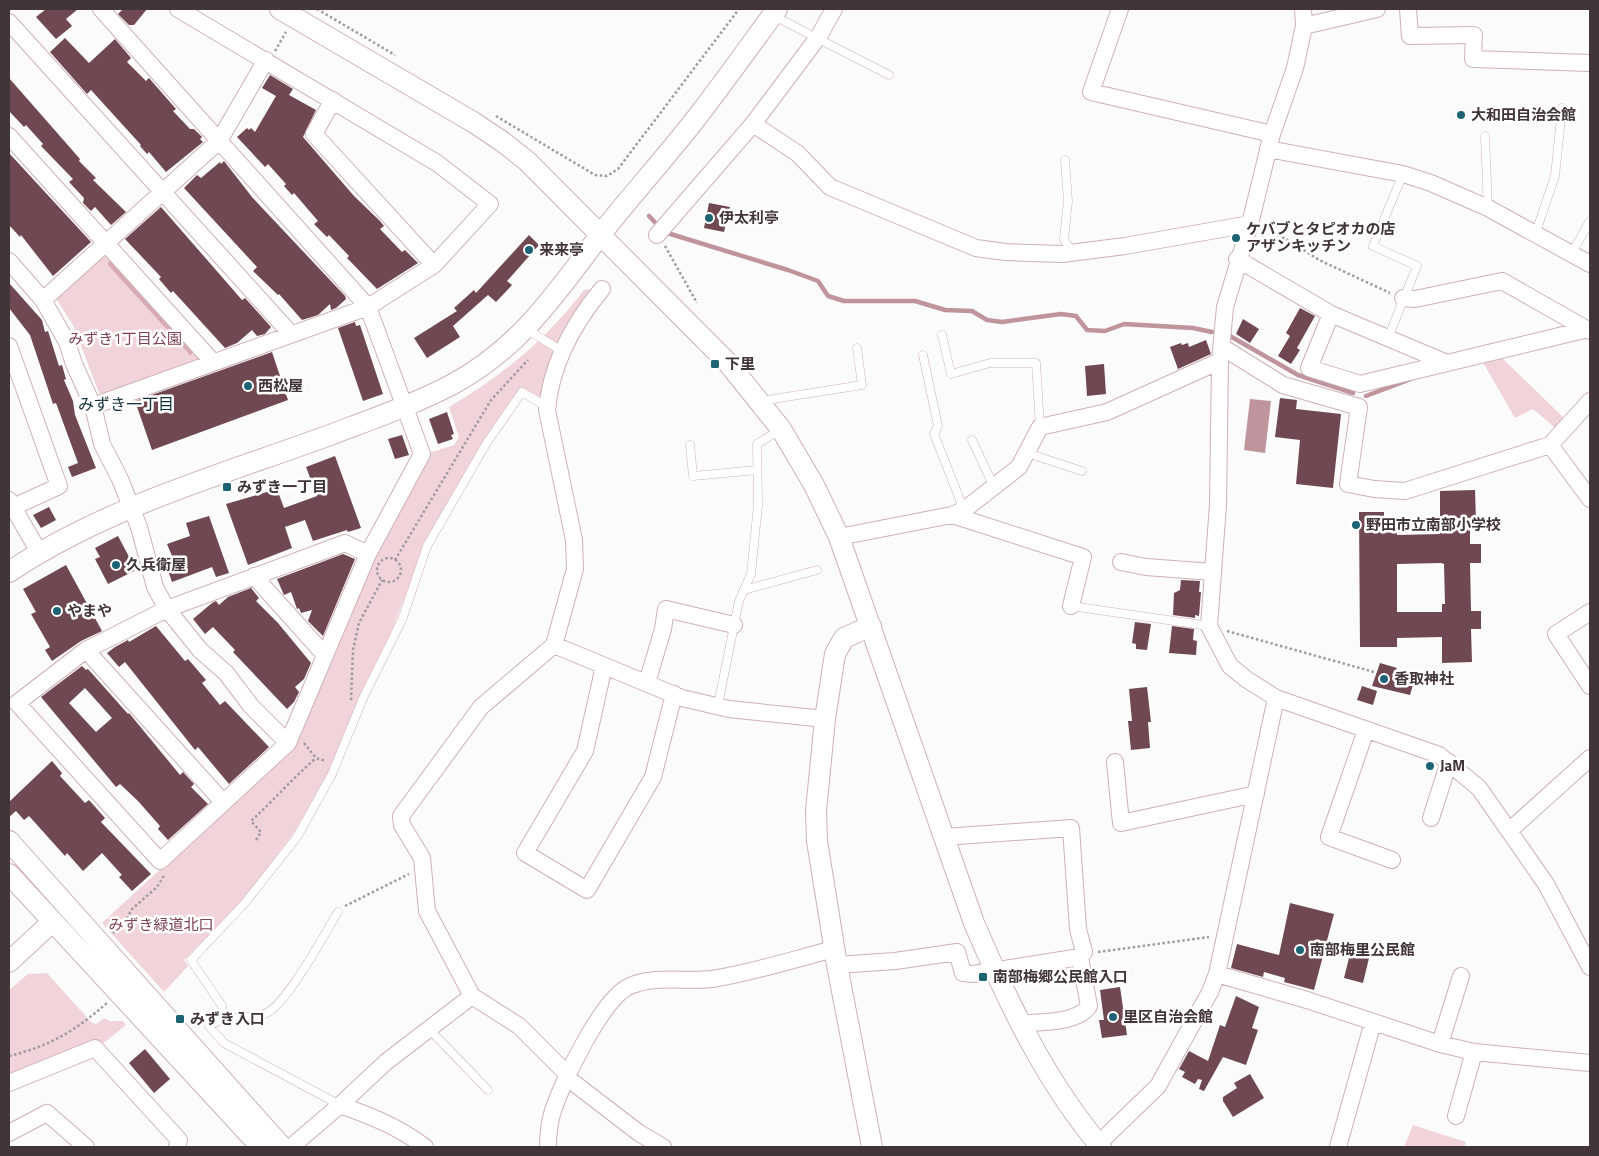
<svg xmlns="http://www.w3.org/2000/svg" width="1599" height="1156" font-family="'Titillium Web','Noto Sans JP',sans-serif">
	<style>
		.green { fill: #f1d4d9 }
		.forest { fill: #d8abb4 }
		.water { fill: #bf949d }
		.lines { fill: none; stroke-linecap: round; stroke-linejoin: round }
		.stream { stroke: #bf949d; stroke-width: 4.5 }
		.building { fill: #6f4851; fill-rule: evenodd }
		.service-casing { stroke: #ceb1b7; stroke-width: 9 }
		.minor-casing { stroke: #ceb1b7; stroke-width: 18 }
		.tertiary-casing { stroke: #ceb1b7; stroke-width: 22 }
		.path { stroke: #a19b9c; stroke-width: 2.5; stroke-dasharray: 2.5 2.5; stroke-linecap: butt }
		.service { stroke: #fff; stroke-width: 8 }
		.minor { stroke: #fff; stroke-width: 16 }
		.tertiary { stroke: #fff; stroke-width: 20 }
		.poi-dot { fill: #1c6473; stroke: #fff; stroke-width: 2 }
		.labels { text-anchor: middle; stroke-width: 5; stroke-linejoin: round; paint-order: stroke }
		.poi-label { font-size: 15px; font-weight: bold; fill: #413537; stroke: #fff; text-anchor: start }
		.park-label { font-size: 15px; fill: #7e4252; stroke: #fff }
		.neighbourhood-label { font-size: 16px; fill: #0e2f36; stroke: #fff }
	</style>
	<rect width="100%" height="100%" fill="#fbfbfb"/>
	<path class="green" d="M101,254H107L199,356L197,362L104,395L99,393L73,325L57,300V294Z
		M596,289L542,398L521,387L484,440L427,540L387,643L330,769L293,834L237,907L184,960L188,966L164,992L102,923L294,746L370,566L429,453L454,445L459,437L449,407C502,376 547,339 584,290Z
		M1498,354L1564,418L1555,428L1533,409L1515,418L1481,359Z
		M47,973L91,1022L96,1024L104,1018L110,1021H123L126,1025L101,1045L96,1040L9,1076V990L28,974Z
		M1413,1125L1466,1142L1464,1147H1404Z"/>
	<path class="forest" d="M113,260L193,350L191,356L108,265V262Z"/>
	<path class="water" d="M1250,399L1271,401L1265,453L1244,450Z"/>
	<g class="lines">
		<path class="stream" d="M649,216L664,232L788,270L818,281L828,296L844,301H915L945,310L972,311L987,320L1002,322L1061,314L1076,316L1087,330L1105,331L1124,324L1193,328L1212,332
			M1230,336L1298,375L1353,393
			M1366,396L1411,379"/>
	</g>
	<path class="building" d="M46,9H78L66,19L72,26L56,39L36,17Z
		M123,9H147L134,25H129L118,14Z
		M65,38L89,63L115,39L131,58L127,62L146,81L149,78L176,109L173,111L190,129H194L202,137L200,139L203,142L166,172L149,152L147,154L140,146L141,145L91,90L87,94L50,52Z
		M270,75L293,89L289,95L316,110L303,137L354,196L380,221L384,226L380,229L402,252L405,250L418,263L377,289L347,258L349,256L329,235L327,237L314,224L318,221L294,193L292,195L284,186L286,184L268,164L265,167L237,137L247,128L249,130L251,128L255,132L276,96L262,88Z
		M9,78L80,159L79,161L96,178L93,180L126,212L111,225L95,207L91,211L83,203L84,198L69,182L73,179L41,146L43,144L26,125L24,127L9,111Z
		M9,153L91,242L53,276L21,235L20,237L9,225Z
		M224,161L252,197L345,296L346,299L336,308L331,310L330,304L318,315L302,320L279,294L278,295L253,271L257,267L184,188L197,175L201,178L220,162L221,164Z
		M709,203L730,207L724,232L704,228Z
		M161,207L242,300L245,298L271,327L265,334L257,336L252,330L237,343L225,348L173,291L171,293L159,279L161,277L125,239Z
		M529,235L539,245L507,281L512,285L496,302L488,295L453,326L460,337L427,358L414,338L457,311L454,308L474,290L476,293Z
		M9,283L42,320L45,332L48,331L59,366L62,365L66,379L64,380L73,401L75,415L96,468L72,477L68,467L78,463L56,403L53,404L30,335L9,308Z
		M1300,308L1315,316L1297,348L1300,350L1291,364L1278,356L1290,336L1286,333Z
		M1243,319L1259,329L1250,343L1236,334Z
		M355,322L356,326L360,325L383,394L363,401L338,328Z
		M1206,340L1211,354L1178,369L1170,347L1181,343L1182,345L1188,343L1189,347Z
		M272,352L288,400L152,450L135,401Z
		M1104,364L1106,394L1087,396L1085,366Z
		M1280,398L1297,400L1296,409L1341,414L1333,488L1296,484L1300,440L1275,437Z
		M447,412L454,434L451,435L453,439L438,444L429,419Z
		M402,435L409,455L395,459L388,439Z
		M335,456L361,528L348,532L347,530L313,541L305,520L285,527L292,548L248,565L226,504L277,489L284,508L317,496L306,467Z
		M1475,490L1476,520L1470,523V544H1481V563H1470L1471,611H1481V629H1471L1472,662L1442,663V637L1397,638V647H1360L1359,512H1384V530H1397V535L1440,534V491ZM1441,563L1444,564L1445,604H1442V612H1397V564Z
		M49,507L56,520L41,528L33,515Z
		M209,516L229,573L216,577L212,567L172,582L164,559L172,556L167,544L190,536L186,523Z
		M118,536L136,570L108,584L95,559L100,557L95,548Z
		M343,554L355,559L323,636L308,621L312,610L301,613L299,608L297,609L291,592L284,595L277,579Z
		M66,565L102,631L81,641L52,661L45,650L50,647L31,614L36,612L23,589Z
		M1181,580L1200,581L1199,592H1201L1199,616L1195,615V618L1173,615L1174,593L1180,590Z
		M251,588L259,598L256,601L278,623L311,663L304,679L295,687L299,692L294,702L287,709L233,652L235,650L213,627L205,634L193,619L212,603L216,601L219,605L228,597Z
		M1135,622L1151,624L1147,650L1136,649V644L1132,643Z
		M156,626L185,661L188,659L206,680L202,683L220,705L225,701L269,747L229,784L198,747L195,750L125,662L119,667L107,653L115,647L128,640L129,642Z
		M1172,626L1194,629L1193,640L1197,641L1196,655L1169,653Z
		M1380,663L1397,668L1395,672L1415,678L1410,695L1372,686Z
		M82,666L86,670L88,669L128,714L129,713L180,775L183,772L194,784L191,787L208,804L168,840L158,829L160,826L138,801L120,784L116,787L41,697ZM85,688L112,718L96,732L69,703Z
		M1362,686L1377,691L1373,705L1357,700Z
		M1147,687L1151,722H1148L1150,748L1131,750L1128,721H1132L1129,689Z
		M52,761L62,773L60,776L85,803L89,800L105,818L101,822L151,874L132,891L119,877L122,875L102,853L83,871L67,853L65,856L29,816L24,820L16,811L9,817V802Z
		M1290,903L1334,914L1314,990L1284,982L1285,978L1264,972L1263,977L1231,968L1237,944L1279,955Z
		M1350,954L1369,958L1363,983L1344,978Z
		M1120,987L1127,1035L1102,1038L1099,1020H1104L1100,990Z
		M1236,996L1259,1007L1252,1028L1258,1030L1246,1065L1223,1057L1204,1091L1199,1089L1202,1080L1198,1079L1195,1084L1182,1077L1185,1072L1179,1069L1189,1051L1208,1061L1220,1025L1225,1027Z
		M145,1049L170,1079L154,1093L129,1063Z
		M1250,1074L1264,1098L1233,1117L1223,1101V1097L1237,1088L1234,1083Z"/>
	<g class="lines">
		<g class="service-casing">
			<path id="service" d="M774,16L889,75
				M1485,136L1488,208
				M1065,160L1068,201L1064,239L1072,253
				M1536,232L1555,176L1562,108
				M1572,253L1590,221
				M526,329L562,351
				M942,335L951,374L990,363H1036L1040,427
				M1388,338L1417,266L1373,246L1403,174
				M923,355L938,426L934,434L964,510
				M760,401L862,385L857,348
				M972,440L994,487
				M690,445L693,476L757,470
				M1027,453L1082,471
				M744,590L817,570
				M1071,606L1209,626
				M718,705L739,601L751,574L758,505L757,444L781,429
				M338,912C325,933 285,1008 264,1014C241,1021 234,1012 209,1026L224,1043L340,1105
				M224,1017L222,1006L191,960L244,904L297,837L332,774L364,696L402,620L427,546L486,444L522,392L547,407
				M429,1029L488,1090"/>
		</g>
		<g class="minor-casing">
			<path id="minor" d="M101,9L368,307L422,454L368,554L288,743L160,861L17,703L86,650L167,609L345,543L368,554
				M1120,9L1091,92L1272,134
				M1408,9L1410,36L1474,35L1473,59L1590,63
				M9,22L291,334
				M1304,26L1377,9
				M333,100L314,134L434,265
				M753,124L797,153L830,187L976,248L1005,252L1062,254L1125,246L1250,224
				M9,136L213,362
				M1268,149L1403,174L1431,183L1488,208L1590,264
				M657,235L753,124L819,36L834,9
				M1237,259L1331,314L1447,363
				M9,261L43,300L67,342L74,364L93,406L102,444L120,479L139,527L155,587L167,609L200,650L226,673L251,706L288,743
				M1403,298L1415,299L1502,281L1590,331
				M43,300L219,141L266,60
				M1331,314L1309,368L1360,384L1588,329
				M9,346L59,486L9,509
				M1222,347L1283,385L1359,407L1348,484L1374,489L1405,491L1550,445
				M1590,401L1550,445L1590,499
				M93,406L368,307L434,265L490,204L437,163L178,9
				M9,500L39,552
				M952,515L964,510L1019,467L1040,427L1107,412L1220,361
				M839,537L952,515L1083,557L1071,606
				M1121,562L1146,567L1213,572L1209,626L1230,666L1246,679L1276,698L1439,755L1479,788L1546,884L1590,967
				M1213,572L1218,505L1220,361L1225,307L1250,224L1272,134L1295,68L1304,26L1303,9
				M254,576L324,654
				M1590,612L1556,634L1590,686
				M554,645L682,698L729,709L825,719
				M86,650L223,802
				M604,666L585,751L525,853L587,890L653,777L674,694
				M647,683L663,629L666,609L734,625
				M1366,730L1329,837L1392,860
				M1115,762L1121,823L1256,794
				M1431,818L1449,762
				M1509,831L1590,758
				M837,965L895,961L957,952L963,973L973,974L1080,957L1084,952L1078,929L1071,828L944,837
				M1217,974L1307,1000L1440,1044L1474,1052L1590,1063
				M1020,1024C1041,1021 1077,1024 1089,1006L1080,957
				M1440,1044L1461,976
				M567,1074L519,1026L472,996L427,911L422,858L402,825L401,816L481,707L554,645L575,569L574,540L547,410C551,363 573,324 602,289
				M566,1077L639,1133L663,1147
				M9,1083L95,1048L179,1140L177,1147
				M340,1105L386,1062L472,996
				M1456,1116L1474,1052
				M9,1133L47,1113L86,1147
				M291,1147L340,1105C371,1116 399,1127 425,1147
				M548,1147C548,1136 549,1125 552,1114C561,1084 602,998 630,986C655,975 686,982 712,979C752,973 795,959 834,949
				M1095,1147L1158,1086L1210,992L1217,974L1276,698
				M1338,1147L1373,1022"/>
		</g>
		<g class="tertiary-casing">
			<path id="tertiary" d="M280,9L473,122L503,142L527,161L728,363L781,429L814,485L839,537L974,923C1008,1002 1045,1081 1101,1147
				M9,572C106,507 221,475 330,435C372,419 413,405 453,384C521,347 556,293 601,234C633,193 669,154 701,112C727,78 752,43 777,9
				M871,626L844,638L835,654L825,719L816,811L817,841L837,965L872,1147
				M9,841L282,1147
				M9,874L261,1147
				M9,962L52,922"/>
		</g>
		<path class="path" d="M317,9L395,55
			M275,51L286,32
			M496,116L595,175L607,176L618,169L739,9
			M1273,233L1290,241L1319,260L1390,293
			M665,246L697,303
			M377 570a12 12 0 1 1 24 0a12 12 0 1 1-24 0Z
			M395,560L491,400L528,360
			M1227,631L1374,672
			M351,700L353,650L359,623L382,580
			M304,743L316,758L326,761
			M256,840L261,832L251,821C273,801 293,778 316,758
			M345,906L409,874
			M113,933L127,919L131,910L157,887L165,874
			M1098,952L1209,937
			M9,1056C50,1046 75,1031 107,1003"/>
		<use href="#service" class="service"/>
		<use href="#minor" class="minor"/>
		<use href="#tertiary" class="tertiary"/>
	</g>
	<g class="poi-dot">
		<circle cx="1461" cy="115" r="5"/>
		<circle cx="709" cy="218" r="5"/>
		<circle cx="1236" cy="238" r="5"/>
		<circle cx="529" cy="250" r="5"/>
		<rect x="710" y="359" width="10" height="10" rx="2.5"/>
		<circle cx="248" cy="386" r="5"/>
		<rect x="222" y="482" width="10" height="10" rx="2.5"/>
		<circle cx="1356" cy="525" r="5"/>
		<circle cx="116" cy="565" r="5"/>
		<circle cx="57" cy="611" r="5"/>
		<circle cx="1384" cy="679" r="5"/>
		<circle cx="1430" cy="766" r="5"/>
		<circle cx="1300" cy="950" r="5"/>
		<rect x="978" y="972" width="10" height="10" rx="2.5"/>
		<circle cx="1113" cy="1017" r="5"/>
		<rect x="175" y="1014" width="10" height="10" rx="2.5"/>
	</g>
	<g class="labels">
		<g class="poi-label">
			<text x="1471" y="120">大和田自治会館</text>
			<text x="719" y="223">伊太利亭</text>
			<text x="1246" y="234">ケバブとタピオカの店<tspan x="1246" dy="17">アザンキッチン</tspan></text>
			<text x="539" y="255">来来亭</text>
			<text x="725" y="369">下里</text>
			<text x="258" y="391">西松屋</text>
			<text x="237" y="492">みずき一丁目</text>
			<text x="1366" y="530">野田市立南部小学校</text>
			<text x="126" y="570">久兵衛屋</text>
			<text x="67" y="616">やまや</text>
			<text x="1394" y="684">香取神社</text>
			<text x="1440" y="771">JaM</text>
			<text x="1310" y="955">南部梅里公民館</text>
			<text x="993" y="982">南部梅郷公民館入口</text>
			<text x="1123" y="1022">里区自治会館</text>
			<text x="190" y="1024">みずき入口</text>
		</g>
		<g class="park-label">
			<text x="125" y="344">みずき1丁目公園</text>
			<text x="161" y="930">みずき緑道北口</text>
		</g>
		<g class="neighbourhood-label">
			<text x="126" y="410">みずき一丁目</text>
		</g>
	</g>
	<rect width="1599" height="1156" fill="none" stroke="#413537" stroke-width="20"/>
</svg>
